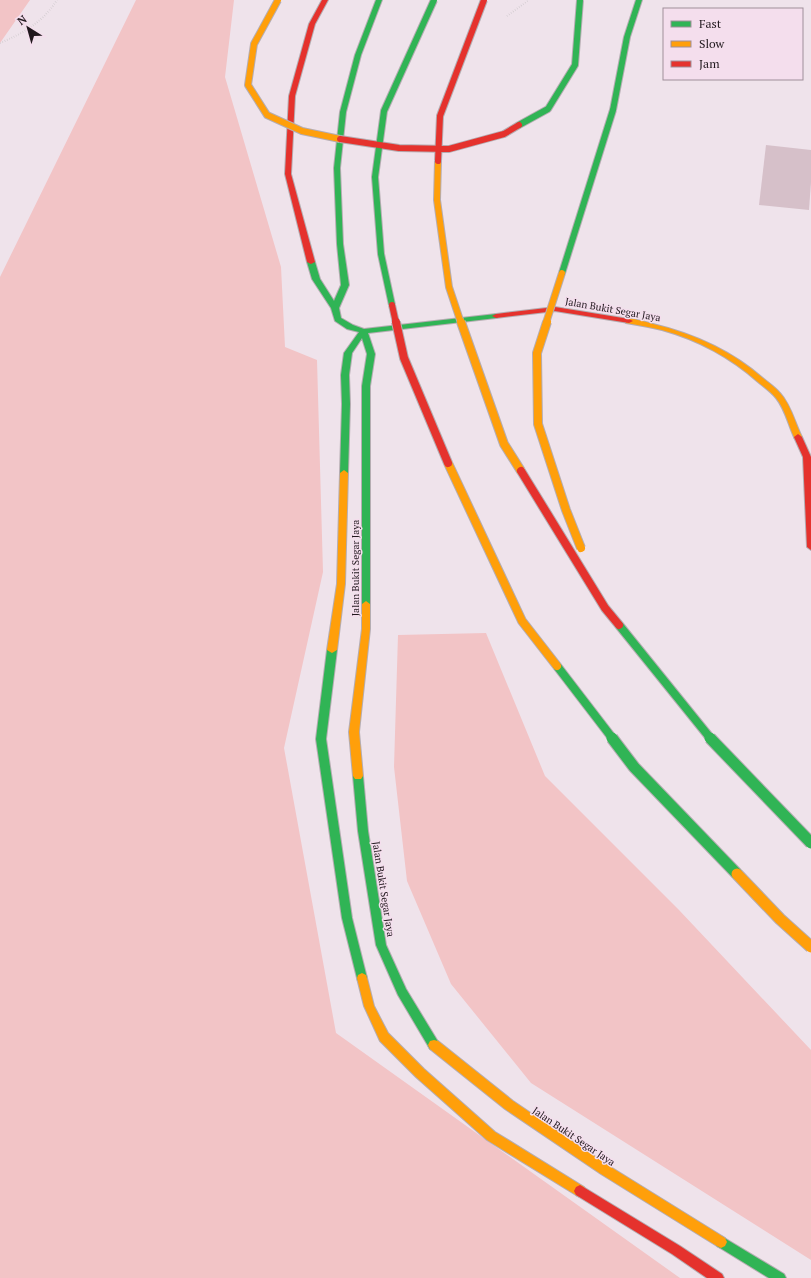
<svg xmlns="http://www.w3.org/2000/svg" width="811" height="1278" font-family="'PT Serif',serif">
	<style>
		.green { fill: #f2c4c6 }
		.building { fill: #d6c0c9 }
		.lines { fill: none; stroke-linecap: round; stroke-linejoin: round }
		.fast-casing { stroke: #b5adb2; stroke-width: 2 }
		.slow-casing { stroke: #b5adb2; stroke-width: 2 }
		.jam-casing { stroke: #b5adb2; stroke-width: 2 }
		.path { stroke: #cac5c8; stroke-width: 2; stroke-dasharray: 0.5 2; stroke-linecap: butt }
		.fast { fill: #30b455; fill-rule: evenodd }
		.slow { fill: #ff9f0a; fill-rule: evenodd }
		.jam { fill: #e5322d; fill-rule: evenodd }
		.fast-bridge-far2-casing { stroke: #b5adb2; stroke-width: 8; stroke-linecap: butt }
		.fast-bridge-far1-casing { stroke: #b5adb2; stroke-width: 10; stroke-linecap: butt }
		.fast-bridge-casing { stroke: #b5adb2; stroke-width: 13; stroke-linecap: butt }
		.slow-bridge-far2-casing { stroke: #b5adb2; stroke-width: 8; stroke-linecap: butt }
		.slow-bridge-far1-casing { stroke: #b5adb2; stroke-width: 10; stroke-linecap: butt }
		.slow-bridge-casing { stroke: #b5adb2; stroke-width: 13; stroke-linecap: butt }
		.jam-bridge-far1-casing { stroke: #b5adb2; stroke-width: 8; stroke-linecap: butt }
		.jam-bridge-casing { stroke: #b5adb2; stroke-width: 10; stroke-linecap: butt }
		.fast-bridge-far2 { stroke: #30b455; stroke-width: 6 }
		.fast-bridge-far1 { stroke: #30b455; stroke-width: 8 }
		.fast-bridge { stroke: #30b455; stroke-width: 11 }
		.slow-bridge-far2 { stroke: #ff9f0a; stroke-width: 6 }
		.slow-bridge-far1 { stroke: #ff9f0a; stroke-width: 8 }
		.slow-bridge { stroke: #ff9f0a; stroke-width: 11 }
		.jam-bridge-far1 { stroke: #e5322d; stroke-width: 6 }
		.jam-bridge { stroke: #e5322d; stroke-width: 8 }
		.labels { text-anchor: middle; stroke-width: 3; stroke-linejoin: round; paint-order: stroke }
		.street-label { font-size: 10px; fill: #20181d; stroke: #f4deed }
	</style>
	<rect width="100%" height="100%" fill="#efe3eb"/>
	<path class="green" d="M0,0H30L0,43Z
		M136,0H234L225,77L281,267L285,347L317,360L323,572L284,748L336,1033L680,1278H0V277Z
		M486,633L545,776L679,910L811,1050V1260L531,1083L451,984L407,881L394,767L398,635Z"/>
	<path class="building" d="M766,145L811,150V182L809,210L759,205Z"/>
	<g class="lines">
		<g class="fast-casing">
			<path id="fast" d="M376,0H382L361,55L346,112L340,168L343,244L349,285L339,308L341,318L353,325L364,329L496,314L500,316L496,318L368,333L375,354L370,386V604L366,607L362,604V386L367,354L362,338L352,353L349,375L350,404L348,473L344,476L340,473L342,404L341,375L344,353L359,332L347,329L335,321L331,308L312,279L307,262L311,260L315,262L320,279L334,301L341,285L337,244L334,168L340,112L355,55Z
				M636,0H642L630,37L616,110L613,112L610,110L624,37Z
				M332,647L337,650L326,739L352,918L367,978L366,981L362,983L358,981L357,978L342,918L316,739L327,650Z
				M358,772L361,773L363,776L368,831L386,945L406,989L440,1045L438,1049L434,1050L430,1049L398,995L376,945L358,831L353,776L355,773Z
				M721,1236L784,1274L786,1278H769L717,1246L715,1242L717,1238Z"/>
		</g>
		<g class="slow-casing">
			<path id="slow" d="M626,319C634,318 645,322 653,324C695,334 732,351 764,379C770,384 776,388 780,393C791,405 795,423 802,437L801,439H795L794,437C788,424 785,409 776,398C771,392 764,387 758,382C730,357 698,340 662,330C650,327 638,325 626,323Z
				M344,470L348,473L345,584L337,650L332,653L327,650L337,584L340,473Z
				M366,601L370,604V629L359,732L363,776L361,779H355L353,776L349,732L362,629V604Z
				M362,973L366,975L367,978L374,1006L388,1033L424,1069L495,1132L584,1187L586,1191L584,1195L580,1197L576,1195L487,1140L416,1077L380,1041L364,1006L357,978L358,975Z
				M434,1040L438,1041L513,1101L609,1166L725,1238L727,1242L725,1246L721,1248L717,1246L601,1174L505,1109L430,1049L428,1045L430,1041Z"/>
		</g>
		<g class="jam-casing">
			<path id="jam" d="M322,0H328L315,24L295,96L291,174L315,262L311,264L307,262L285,174L289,96L309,24Z
				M555,307L629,319L633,321L629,323L555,311L496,318L492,316L496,314Z
				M798,434L802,437L811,457V550L807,547L803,457L794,437Z
				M580,1185L680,1246L722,1274L724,1278H707L672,1254L576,1195L574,1191L576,1187Z"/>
		</g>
		<path class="path" d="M507,16L529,0
			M0,43C24,33 43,22 57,0"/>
		<use href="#fast" class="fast"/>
		<use href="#slow" class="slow"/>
		<use href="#jam" class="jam"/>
		<g class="fast-bridge-far2-casing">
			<path id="fast-bridge-far2" d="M519,125L548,109L575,65L580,0
				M562,273L613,110
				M392,305L381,254L375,177L384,111L434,0"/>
		</g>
		<g class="fast-bridge-far1-casing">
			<path id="fast-bridge-far1" d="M619,625L711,739
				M557,666L613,739"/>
		</g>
		<g class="fast-bridge-casing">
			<path id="fast-bridge" d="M612,738L634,767L737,874
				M710,738L811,843"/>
		</g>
		<g class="slow-bridge-far2-casing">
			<path id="slow-bridge-far2" d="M278,0L254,44L248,85L267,115L302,131L340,139
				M438,161L437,200L449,287L461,323
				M546,323L562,273"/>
		</g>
		<g class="slow-bridge-far1-casing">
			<path id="slow-bridge-far1" d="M461,322L504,444L521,471
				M547,322L537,353L538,424L566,510L581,548
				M448,463L522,621L557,666"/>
		</g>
		<g class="slow-bridge-casing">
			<path id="slow-bridge" d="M737,874L780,919L811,947"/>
		</g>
		<g class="jam-bridge-far1-casing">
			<path id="jam-bridge-far1" d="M340,139L399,148L449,149L504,134L519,125
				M438,161L440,116L484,0
				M392,305L396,323"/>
		</g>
		<g class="jam-bridge-casing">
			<path id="jam-bridge" d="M396,322L404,358L448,463
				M521,471L605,608L619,625"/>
		</g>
		<use href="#fast-bridge-far2" class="fast-bridge-far2"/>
		<use href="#fast-bridge-far1" class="fast-bridge-far1"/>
		<use href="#fast-bridge" class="fast-bridge"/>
		<use href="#slow-bridge-far2" class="slow-bridge-far2"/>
		<use href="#slow-bridge-far1" class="slow-bridge-far1"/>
		<use href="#slow-bridge" class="slow-bridge"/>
		<use href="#jam-bridge-far1" class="jam-bridge-far1"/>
		<use href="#jam-bridge" class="jam-bridge"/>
	</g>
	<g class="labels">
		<g class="street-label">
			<text transform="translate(613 309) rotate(10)" y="4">Jalan Bukit Segar Jaya</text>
			<text transform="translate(355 568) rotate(-90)" y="4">Jalan Bukit Segar Jaya</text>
			<text transform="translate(384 889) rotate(81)" y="4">Jalan Bukit Segar Jaya</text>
			<text transform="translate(574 1136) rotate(34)" y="4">Jalan Bukit Segar Jaya</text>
		</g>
	</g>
	<rect x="663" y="8" width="140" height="72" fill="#f4deed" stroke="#9f8f9a"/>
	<rect x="671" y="21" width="20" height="6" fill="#30b455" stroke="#9f8f9a"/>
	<text x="699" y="28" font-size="12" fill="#20181d">Fast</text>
	<rect x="671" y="41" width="20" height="6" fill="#ff9f0a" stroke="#9f8f9a"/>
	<text x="699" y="48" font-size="12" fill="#20181d">Slow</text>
	<rect x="671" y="61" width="20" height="6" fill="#e5322d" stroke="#9f8f9a"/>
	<text x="699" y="68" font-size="12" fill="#20181d">Jam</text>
	<g transform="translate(28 28) rotate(323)" stroke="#f4deed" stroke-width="3" paint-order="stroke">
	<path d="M0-3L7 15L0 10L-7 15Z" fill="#20181d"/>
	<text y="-6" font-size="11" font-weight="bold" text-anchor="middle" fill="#20181d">N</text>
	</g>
</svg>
